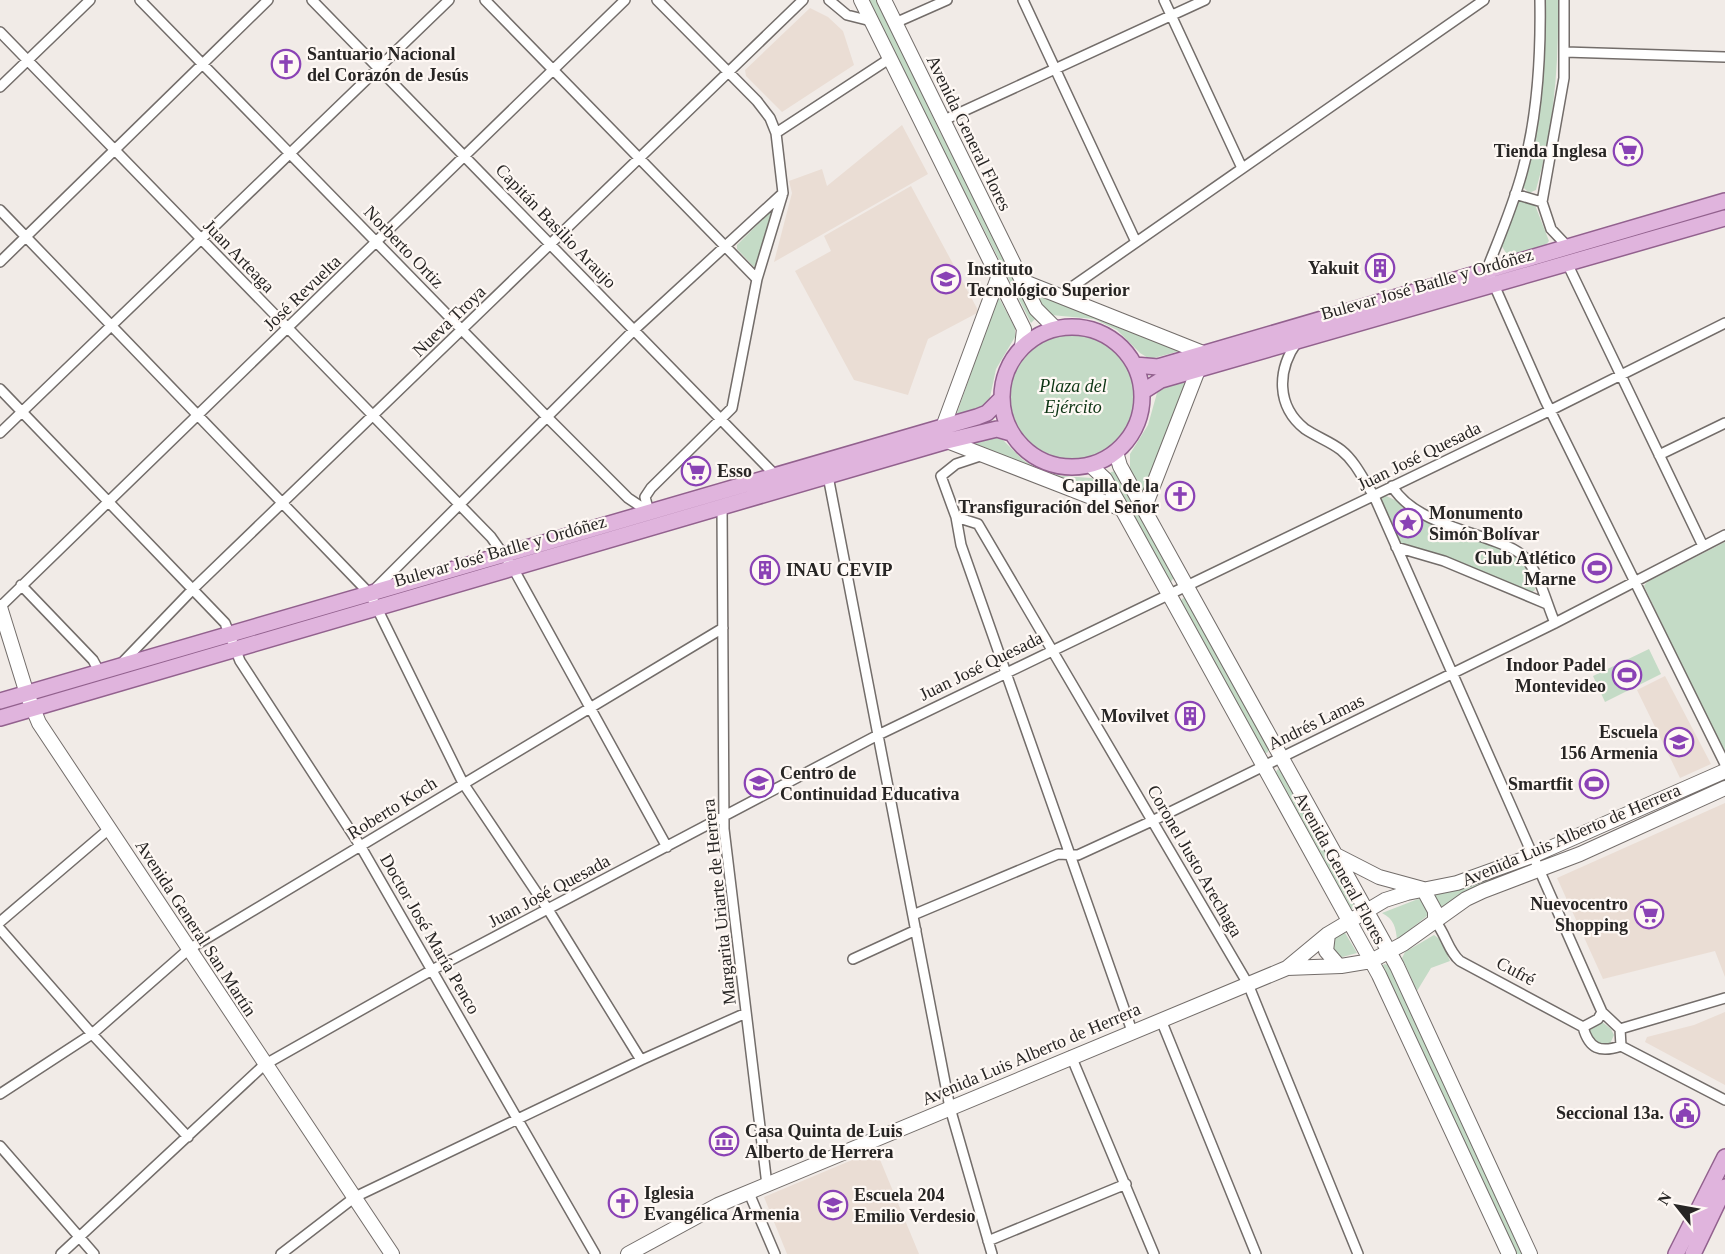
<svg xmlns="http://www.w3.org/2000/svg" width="1725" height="1254" font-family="'Times New Roman',serif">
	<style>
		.built { fill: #eaddd4 }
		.green { fill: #c4dbc6 }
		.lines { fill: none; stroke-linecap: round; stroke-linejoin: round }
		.street-casing { stroke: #736d6a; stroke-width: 12 }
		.secondary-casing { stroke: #736d6a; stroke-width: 16 }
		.primary-casing { stroke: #92618e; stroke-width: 18 }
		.street { stroke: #fff; stroke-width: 9 }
		.secondary { stroke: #fff; stroke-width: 14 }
		.primary { stroke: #e0b4dd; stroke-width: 15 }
		.labels { text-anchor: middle; stroke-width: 4.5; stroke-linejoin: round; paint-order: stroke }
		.poi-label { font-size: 18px; font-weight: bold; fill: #272524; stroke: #fef8f4; text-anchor: end }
		.street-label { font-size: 18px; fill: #272524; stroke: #fef8f4 }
		.park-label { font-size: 18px; font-style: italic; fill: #0c3413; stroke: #fef8f4 }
	</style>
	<rect width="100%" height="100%" fill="#f1ebe7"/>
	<path class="built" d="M810,8L828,17L843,31L854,65L782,112L746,76L745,70Z
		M902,125L928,174L774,262L792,193L789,181L822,169L827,186Z
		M911,186L979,312L928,339L908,395L854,380L795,271L831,251L824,236Z
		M1665,676L1711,764L1680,778L1637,690Z
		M1725,803V977L1715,951L1603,979L1557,878Z
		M1725,1012V1085L1645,1042L1647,1037L1694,1025Z
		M876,1150L919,1254H787L764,1197Z"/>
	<path class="green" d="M868,0H878L938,128L1035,319L1031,323Z
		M1544,0H1558C1559,65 1554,127 1536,190L1529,193L1523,187C1539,122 1542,67 1544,0Z
		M1522,200L1535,205L1549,241L1543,248L1508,256L1501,245L1517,203Z
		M773,209L775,211L755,268L737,249V245Z
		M1039,294L1180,351L1150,359L1140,353L1117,330L1094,319L1051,315L1038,299Z
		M998,296L1015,328V337L996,369L989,402L982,409L956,416Z
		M1010 397a63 63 0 1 1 126 0a63 63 0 1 1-126 0Z
		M1186,382L1187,383L1144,494L1130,470V454L1148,425L1157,393L1163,387Z
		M992,437L1003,440L1023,460L1036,468L1062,476L1092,478L1106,497L970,444Z
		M1116,471L1174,577L1171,582L1109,475L1111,472Z
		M1384,495L1523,559L1535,583V590L1531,593L1400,543L1381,500Z
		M1725,542V757L1644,586L1647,582Z
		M1183,598L1186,599L1269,750L1267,753L1262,751L1180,602Z
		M1649,649L1661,674L1605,702L1593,676Z
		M1278,769L1282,771L1356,905L1355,909L1349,908L1275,773Z
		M1519,868L1520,871L1473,888L1441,907L1438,905L1435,893L1465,888Z
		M1418,899L1422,900L1427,909V916L1397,940C1396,928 1394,919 1382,913Z
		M1344,931L1357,953L1339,958L1332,955L1331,940Z
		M1434,935L1441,940L1450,961L1431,968L1417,991L1402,958L1405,952Z
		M1384,964L1389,965L1522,1254H1515L1382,967Z
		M1601,1021L1611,1029L1614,1035L1609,1046L1594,1044L1588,1029Z"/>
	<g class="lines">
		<g class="street-casing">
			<path id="street" d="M140,0L547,417L628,498L649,512
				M312,0L777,477
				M485,0L757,279
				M829,0L847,15L871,21
				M1023,0L1136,242
				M1164,0L1242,168
				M1540,0C1541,57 1538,114 1523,169C1514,204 1500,236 1487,269L1545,400L1725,764
				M895,23L947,0
				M0,32L491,537L513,568L667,847
				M1565,52L1725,57
				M0,87L90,0
				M942,121L1205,0
				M776,133L889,59
				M1515,194L1542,202L1564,78V0
				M1542,202L1551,229L1568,247
				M0,210L370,594L463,783L549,911L641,1060
				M0,262L268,0
				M1567,263L1703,546
				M1059,296L1484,0
				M1297,342C1277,370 1276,406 1305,429C1317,437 1331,442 1341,450C1356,462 1364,481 1374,496L1602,1012L1620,1029
				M0,389L225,623L240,661L361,847L595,1254
				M0,433L449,0
				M1659,455L1725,423
				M980,456L956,464L941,476L956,517L961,545L1132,1031
				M828,476L950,1108L992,1254
				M1392,486C1411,518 1458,528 1491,540C1504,545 1518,549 1527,560C1541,578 1546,602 1555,623
				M722,506L724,829L767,1185
				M649,512L645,497L651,488L732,408L757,279L783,193L776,133L770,118L757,101L657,0
				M956,517L978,524L1248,984L1358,1254
				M1396,547L1444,561L1547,604
				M21,585L93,660L100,673
				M374,590L634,330L783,193
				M0,607L625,0
				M120,665L194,588L803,0
				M913,915L1058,854L1078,855L1152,821L1555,623L1725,535
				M1435,921C1446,934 1448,951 1460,961L1583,1027C1589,1049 1600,1053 1621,1046
				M0,922L109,829
				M0,929L92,1034L188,1137
				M853,959L916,930
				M1161,1020L1256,1254
				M1583,1027L1598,1019L1602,1012
				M1620,1029L1621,1046L1725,1100
				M1620,1029L1725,998
				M1071,1056L1154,1254
				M0,1094L92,1034L189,949L723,628
				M0,1146L94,1254
				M749,1193L775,1254
				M988,1241L1126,1184
				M61,1254L264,1065L432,970L876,736L1551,410L1725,323
				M281,1254L355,1197L641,1060L746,1013"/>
		</g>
		<g class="secondary-casing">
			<path id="secondary" d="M861,0L1024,329L1022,347
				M884,0L1036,309L1055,328
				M1022,281L1203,353
				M943,427L998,278
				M947,441L1122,509
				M1116,452L1120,466L1397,966L1530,1254
				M1090,465L1105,479L1122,509L1379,975L1509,1254
				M1144,509L1198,370
				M0,607L27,694L39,723L392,1254
				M1336,855L1379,877L1423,889L1435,911V921
				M1328,934L1326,951L1339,966
				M1287,968L1328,934L1385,900L1407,893L1457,883L1532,856L1725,771
				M628,1254L718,1205L1287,968L1341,966L1371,961L1403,944L1466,899L1483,891L1580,854L1725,788"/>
		</g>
		<g class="primary-casing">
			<path id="primary" d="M1002 397a70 70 0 1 1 140 0a70 70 0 1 1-140 0Z
				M1135,365L1158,367L1725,201
				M1142,392L1161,380L1725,218
				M0,701L977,417L987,413L1001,399
				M0,718L947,441L997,429L1011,433
				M1676,1254L1725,1157
				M1693,1254L1725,1187"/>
		</g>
		<use href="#street" class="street"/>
		<use href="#secondary" class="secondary"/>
		<use href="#primary" class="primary"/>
	</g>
	<defs>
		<g id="church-ring" transform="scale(1.5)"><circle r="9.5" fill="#fef8f4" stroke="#8a42b5" stroke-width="1.5"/><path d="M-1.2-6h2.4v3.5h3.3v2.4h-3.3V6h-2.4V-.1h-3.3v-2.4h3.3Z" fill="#8a42b5"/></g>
		<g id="supermarket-ring" transform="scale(1.5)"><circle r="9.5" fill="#fef8f4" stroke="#8a42b5" stroke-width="1.5"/><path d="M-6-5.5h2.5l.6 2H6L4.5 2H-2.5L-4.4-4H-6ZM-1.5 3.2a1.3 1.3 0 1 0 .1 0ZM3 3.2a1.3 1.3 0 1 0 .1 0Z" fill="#8a42b5"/></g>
		<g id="building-ring" transform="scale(1.5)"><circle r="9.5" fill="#fef8f4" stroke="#8a42b5" stroke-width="1.5"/><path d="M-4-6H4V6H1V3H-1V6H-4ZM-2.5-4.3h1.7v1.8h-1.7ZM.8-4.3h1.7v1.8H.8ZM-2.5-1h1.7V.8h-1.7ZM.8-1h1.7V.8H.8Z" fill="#8a42b5"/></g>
		<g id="school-ring" transform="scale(1.5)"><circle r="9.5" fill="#fef8f4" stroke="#8a42b5" stroke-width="1.5"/><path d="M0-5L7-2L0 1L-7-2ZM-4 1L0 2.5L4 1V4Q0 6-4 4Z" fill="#8a42b5"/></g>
		<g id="sight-ring" transform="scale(1.5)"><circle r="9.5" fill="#fef8f4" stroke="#8a42b5" stroke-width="1.5"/><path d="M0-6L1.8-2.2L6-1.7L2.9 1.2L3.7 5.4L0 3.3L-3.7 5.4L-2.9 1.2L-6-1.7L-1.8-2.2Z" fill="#8a42b5"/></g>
		<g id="stadium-ring" transform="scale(1.5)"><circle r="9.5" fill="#fef8f4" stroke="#8a42b5" stroke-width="1.5"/><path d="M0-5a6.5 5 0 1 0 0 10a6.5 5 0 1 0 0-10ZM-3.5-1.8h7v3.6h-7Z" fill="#8a42b5"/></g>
		<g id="civic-ring" transform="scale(1.5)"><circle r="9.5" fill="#fef8f4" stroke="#8a42b5" stroke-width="1.5"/><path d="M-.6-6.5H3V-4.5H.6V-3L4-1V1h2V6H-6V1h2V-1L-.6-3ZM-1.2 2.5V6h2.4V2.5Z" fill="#8a42b5"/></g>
		<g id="museum-ring" transform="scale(1.5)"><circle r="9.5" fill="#fef8f4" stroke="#8a42b5" stroke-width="1.5"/><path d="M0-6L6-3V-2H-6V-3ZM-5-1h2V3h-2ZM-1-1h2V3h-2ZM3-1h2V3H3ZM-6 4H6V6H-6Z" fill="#8a42b5"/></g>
	</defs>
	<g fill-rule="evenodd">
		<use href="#church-ring" x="286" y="64"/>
		<use href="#supermarket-ring" x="1628" y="151"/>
		<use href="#building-ring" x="1380" y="268"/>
		<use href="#school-ring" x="946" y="279"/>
		<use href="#supermarket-ring" x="696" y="471"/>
		<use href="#church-ring" x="1180" y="496"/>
		<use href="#sight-ring" x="1408" y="523"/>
		<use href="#stadium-ring" x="1597" y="568"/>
		<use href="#building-ring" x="765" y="570"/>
		<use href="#stadium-ring" x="1627" y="675"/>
		<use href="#building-ring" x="1190" y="716"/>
		<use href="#school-ring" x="1679" y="742"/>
		<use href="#school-ring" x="759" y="783"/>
		<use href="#stadium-ring" x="1594" y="784"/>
		<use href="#supermarket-ring" x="1649" y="914"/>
		<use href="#civic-ring" x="1685" y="1113"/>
		<use href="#museum-ring" x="724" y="1141"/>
		<use href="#church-ring" x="623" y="1203"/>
		<use href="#school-ring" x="833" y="1205"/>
	</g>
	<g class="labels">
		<g class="poi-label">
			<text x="307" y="60" text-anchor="start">Santuario Nacional<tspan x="307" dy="21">del Corazón de Jesús</tspan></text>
			<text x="1607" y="157">Tienda Inglesa</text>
			<text x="1359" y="274">Yakuit</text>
			<text x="967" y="275" text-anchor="start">Instituto<tspan x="967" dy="21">Tecnológico Superior</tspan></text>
			<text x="717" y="477" text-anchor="start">Esso</text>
			<text x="1159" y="492">Capilla de la<tspan x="1159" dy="21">Transfiguración del Señor</tspan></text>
			<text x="1429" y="519" text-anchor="start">Monumento<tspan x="1429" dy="21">Simón Bolívar</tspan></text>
			<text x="1576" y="564">Club Atlético<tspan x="1576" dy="21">Marne</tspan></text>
			<text x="786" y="576" text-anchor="start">INAU CEVIP</text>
			<text x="1606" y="671">Indoor Padel<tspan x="1606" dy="21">Montevideo</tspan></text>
			<text x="1169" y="722">Movilvet</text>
			<text x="1658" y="738">Escuela<tspan x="1658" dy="21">156 Armenia</tspan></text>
			<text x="780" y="779" text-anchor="start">Centro de<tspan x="780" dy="21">Continuidad Educativa</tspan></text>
			<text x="1573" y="790">Smartfit</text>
			<text x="1628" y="910">Nuevocentro<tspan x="1628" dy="21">Shopping</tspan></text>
			<text x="1664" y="1119">Seccional 13a.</text>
			<text x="745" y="1137" text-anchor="start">Casa Quinta de Luis<tspan x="745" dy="21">Alberto de Herrera</tspan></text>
			<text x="644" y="1199" text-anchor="start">Iglesia<tspan x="644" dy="21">Evangélica Armenia</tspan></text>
			<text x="854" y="1201" text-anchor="start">Escuela 204<tspan x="854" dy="21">Emilio Verdesio</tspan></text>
		</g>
		<g class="street-label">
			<text transform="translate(969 133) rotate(64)" y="6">Avenida General Flores</text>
			<text transform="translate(556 226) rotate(46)" y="6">Capitán Basilio Araujo</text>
			<text transform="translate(404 247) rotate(46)" y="6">Norberto Ortiz</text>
			<text transform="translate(239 256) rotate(46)" y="6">Juan Arteaga</text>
			<text transform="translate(1427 284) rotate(-16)" y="6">Bulevar José Batlle y Ordóñez</text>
			<text transform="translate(302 293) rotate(-44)" y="6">José Revuelta</text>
			<text transform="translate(449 321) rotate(-44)" y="6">Nueva Troya</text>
			<text transform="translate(1419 456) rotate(-26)" y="6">Juan José Quesada</text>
			<text transform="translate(500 551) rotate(-16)" y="6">Bulevar José Batlle y Ordóñez</text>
			<text transform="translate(981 666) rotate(-26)" y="6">Juan José Quesada</text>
			<text transform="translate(1316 722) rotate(-26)" y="6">Andrés Lamas</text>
			<text transform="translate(392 808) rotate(-32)" y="6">Roberto Koch</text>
			<text transform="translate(1571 835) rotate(-23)" y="6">Avenida Luis Alberto de Herrera</text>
			<text transform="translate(1195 861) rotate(60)" y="6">Coronel Justo Arechaga</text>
			<text transform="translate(1340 868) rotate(61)" y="6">Avenida General Flores</text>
			<text transform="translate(549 891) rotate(-28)" y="6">Juan José Quesada</text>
			<text transform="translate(719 902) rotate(-96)" y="6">Margarita Uriarte de Herrera</text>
			<text transform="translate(196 928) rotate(57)" y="6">Avenida General San Martín</text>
			<text transform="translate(430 934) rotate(60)" y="6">Doctor José María Penco</text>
			<text transform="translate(1516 971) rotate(28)" y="6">Cufré</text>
			<text transform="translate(1031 1054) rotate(-23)" y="6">Avenida Luis Alberto de Herrera</text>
		</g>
		<g class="park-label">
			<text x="1073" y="392">Plaza del<tspan x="1073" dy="21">Ejército</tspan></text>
		</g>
	</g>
	<g transform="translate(1677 1206) rotate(301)" stroke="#fef8f4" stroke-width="4.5" paint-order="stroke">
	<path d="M0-4.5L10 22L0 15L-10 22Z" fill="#272524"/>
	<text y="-9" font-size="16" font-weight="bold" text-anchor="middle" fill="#272524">N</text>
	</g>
</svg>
